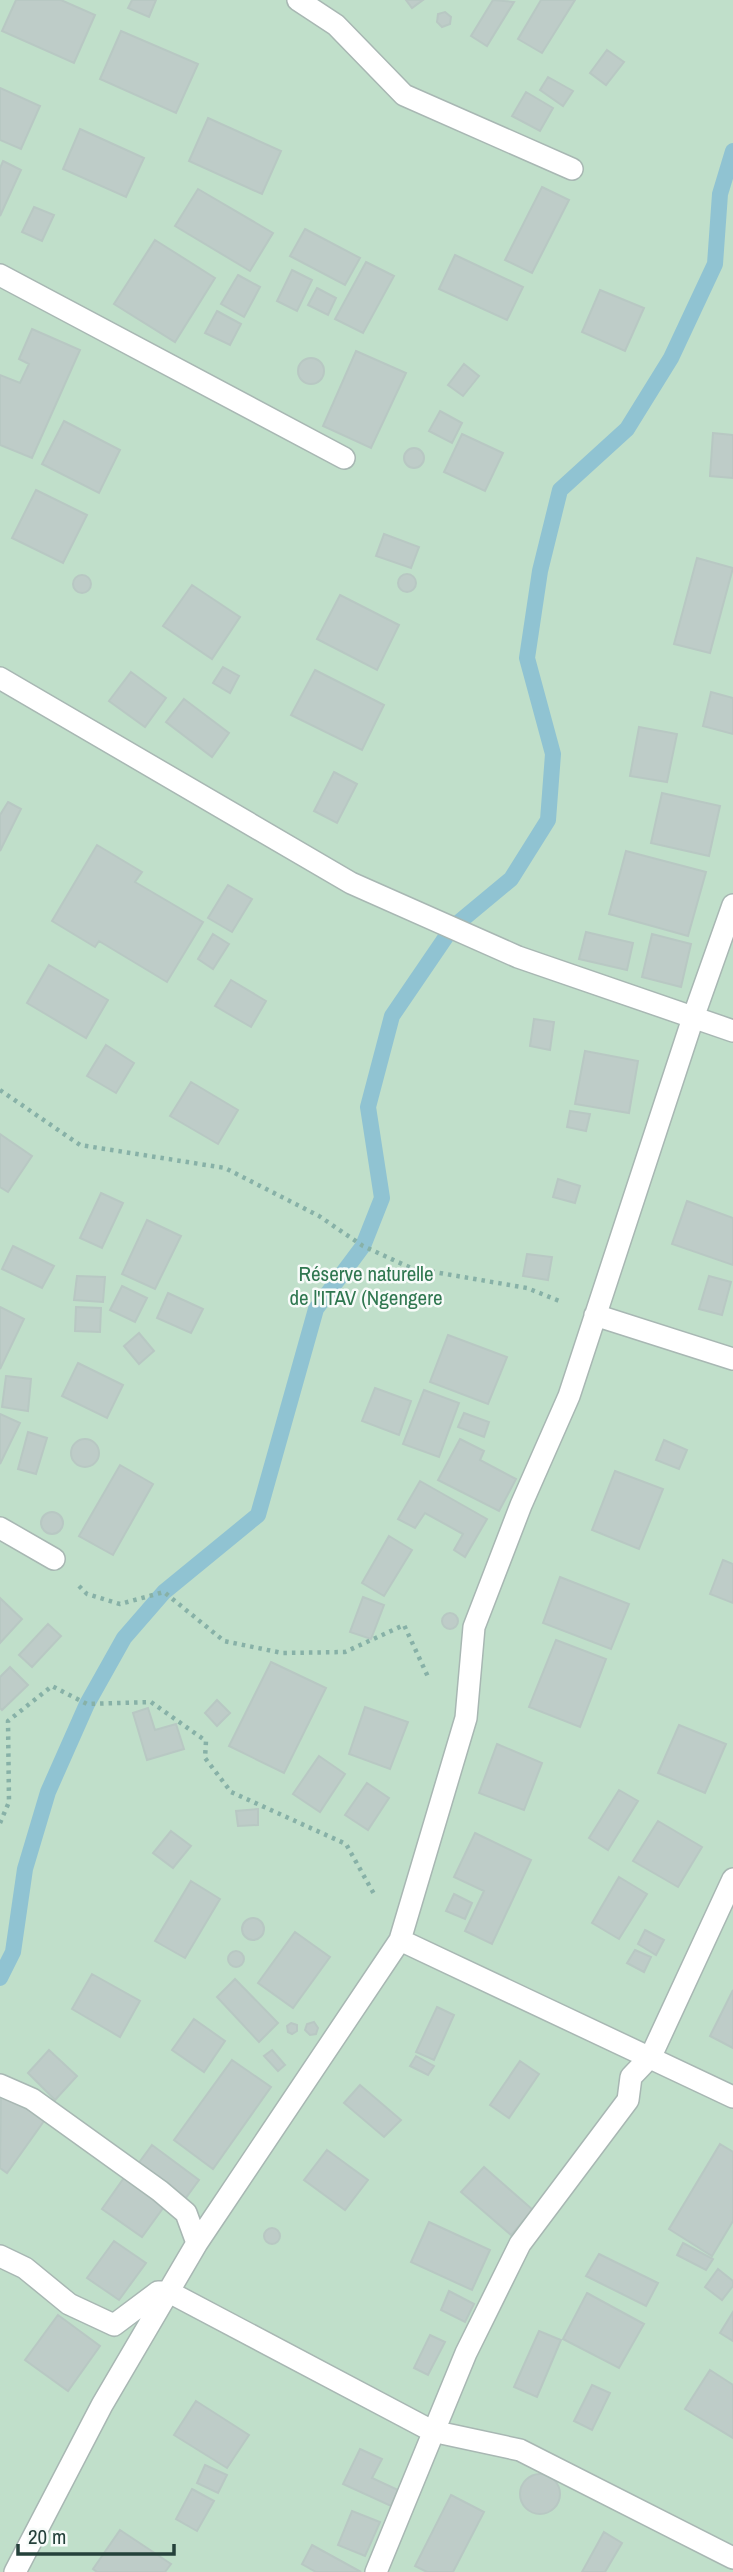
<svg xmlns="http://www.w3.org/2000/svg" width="733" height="2572" font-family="'Archivo Narrow',sans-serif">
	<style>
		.green { fill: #c0dfca }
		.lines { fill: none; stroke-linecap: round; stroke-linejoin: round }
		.stream { stroke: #90c3d2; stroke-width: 16 }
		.building { fill: #beccc8; stroke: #b8c8c3; stroke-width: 2 }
		.minor-casing { stroke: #a8b7b3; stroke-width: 24 }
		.path { stroke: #87b1a7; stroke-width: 4.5; stroke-dasharray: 3.5 5; stroke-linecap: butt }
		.minor { stroke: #fff; stroke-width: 21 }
		.labels { text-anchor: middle; stroke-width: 5; stroke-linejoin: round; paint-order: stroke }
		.park-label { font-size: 21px; fill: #2f7750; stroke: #f7fbf9 }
	</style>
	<rect width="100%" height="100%" fill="#e6efeb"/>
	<path class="green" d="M0,0H733V2572H0Z"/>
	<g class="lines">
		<path class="stream" d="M0,1978L13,1952L25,1869L48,1792L87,1704L124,1638L164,1592L258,1515L316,1309L363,1246L382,1198L368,1107L392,1016L452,928L511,879L548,820L553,754L527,658L540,571L560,490L627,429L671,358L715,264L720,194L733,151"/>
	</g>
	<path class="building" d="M16,0H61L95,15L74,63L2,31Z
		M132,0H156L149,17L128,8Z
		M406,0H423L412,8Z
		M493,0L514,2L487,46L471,36Z
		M541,0H575L542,53L518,39Z
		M445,12L451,17L450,24L442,27L437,22L438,14Z
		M121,31L198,64L176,113L100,79Z
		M607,50L624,62L606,85L590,73Z
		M548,77L573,91L563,106L540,90Z
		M0,88L40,106L21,149L0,140Z
		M526,92L553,108L540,131L512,116Z
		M208,118L281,151L262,194L189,161Z
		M80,129L144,158L126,197L63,169Z
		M3,161L21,170L0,216V168Z
		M542,187L569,200L532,273L505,260Z
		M198,189L273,233L250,271L175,226Z
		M34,207L54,215L42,241L22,232Z
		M305,229L360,258L345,285L290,256Z
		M155,240L215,278L175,342L114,304Z
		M455,255L523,287L507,320L439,289Z
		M366,262L394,276L363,333L335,319Z
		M292,270L312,280L297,311L277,301Z
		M238,275L260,287L244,317L221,304Z
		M317,288L336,298L328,315L308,305Z
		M600,290L644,308L625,351L582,332Z
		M217,311L241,324L230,345L205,333Z
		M32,329L80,350L32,458L0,445V375L20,383L29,364L19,359Z
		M356,351L406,373L371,448L323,426Z
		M298 371a13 13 0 1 1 26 0a13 13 0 1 1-26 0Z
		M464,364L479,376L463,396L448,385Z
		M440,411L462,423L452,443L429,431Z
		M64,421L120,450L99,493L42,464Z
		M713,433L733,435V478L710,476Z
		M462,434L503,453L485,491L444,472Z
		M404 458a10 10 0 1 1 20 0a10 10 0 1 1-20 0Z
		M36,490L87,515L63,563L12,538Z
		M384,534L419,547L411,568L376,556Z
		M697,558L733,568L710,653L674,644Z
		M398 583a9 9 0 1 1 18 0a9 9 0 1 1-18 0Z
		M73 584a9 9 0 1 1 18 0a9 9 0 1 1-18 0Z
		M192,585L240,617L212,659L163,626Z
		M340,595L399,625L377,670L317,639Z
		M223,667L239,676L230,693L213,683Z
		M315,670L384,705L362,750L291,715Z
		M131,672L166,698L145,727L109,701Z
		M711,692L733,698V734L703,726Z
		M184,699L229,733L212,757L166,722Z
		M639,727L677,734L667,782L630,776Z
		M334,772L357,784L337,823L314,811Z
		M662,793L720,806L709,856L651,843Z
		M8,802L21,809L0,851V815Z
		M97,845L142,872L135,882L203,922L167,982L99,941L95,947L52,921Z
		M626,851L706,872L688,936L609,914Z
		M228,885L252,899L232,932L208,918Z
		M586,932L633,943L627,970L579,959Z
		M213,934L229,944L213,969L198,959Z
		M652,934L691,944L681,987L642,977Z
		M49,965L108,1000L86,1038L27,1003Z
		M231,980L266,1001L251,1027L215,1006Z
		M534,1019L554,1022L550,1050L530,1046Z
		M106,1045L134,1063L116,1093L87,1076Z
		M585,1051L638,1061L629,1113L575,1104Z
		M191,1082L238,1110L218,1144L170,1116Z
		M570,1111L590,1114L586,1131L567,1127Z
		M0,1134L32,1156L8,1192L0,1187Z
		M558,1179L580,1186L575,1203L553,1197Z
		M101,1193L123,1203L102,1248L80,1238Z
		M687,1201L733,1218V1265L672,1244Z
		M147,1220L181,1236L155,1289L122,1274Z
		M13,1246L54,1266L42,1288L2,1269Z
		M527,1254L552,1257L548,1280L523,1276Z
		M77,1276L105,1277L103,1302L74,1300Z
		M709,1276L731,1282L722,1315L699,1309Z
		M122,1286L147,1298L135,1322L110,1310Z
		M168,1293L203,1309L191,1333L157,1318Z
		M0,1307L24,1319L0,1369Z
		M76,1307L101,1308L100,1332L75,1331Z
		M139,1333L154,1351L139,1364L124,1346Z
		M448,1335L507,1357L488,1404L430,1382Z
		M78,1363L123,1385L107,1418L62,1396Z
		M6,1376L31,1379L28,1411L2,1407Z
		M375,1388L411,1401L399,1435L362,1421Z
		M424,1390L459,1403L439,1457L403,1444Z
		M464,1413L489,1422L484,1437L458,1427Z
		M0,1414L20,1423L0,1464Z
		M28,1432L47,1438L36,1474L18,1469Z
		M71 1453a14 14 0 1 1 28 0a14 14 0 1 1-28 0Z
		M460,1439L484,1451L480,1460L516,1479L499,1511L438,1480Z
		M664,1440L687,1450L679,1469L656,1460Z
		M120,1465L153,1484L113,1555L79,1536Z
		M615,1471L663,1489L639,1549L592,1530Z
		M420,1481L487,1519L465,1557L454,1550L463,1534L425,1513L415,1528L398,1519Z
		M41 1523a11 11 0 1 1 22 0a11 11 0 1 1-22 0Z
		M389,1536L412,1550L384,1596L362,1583Z
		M723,1560L733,1564V1603L710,1594Z
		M560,1577L629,1604L611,1649L543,1623Z
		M363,1597L384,1605L371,1639L350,1632Z
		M0,1598L22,1619L0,1643Z
		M442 1621a8 8 0 1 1 16 0a8 8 0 1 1-16 0Z
		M48,1624L61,1636L32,1667L19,1655Z
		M556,1640L606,1659L580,1727L529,1707Z
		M271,1662L326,1688L284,1773L229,1746Z
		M10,1667L28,1685L2,1710L0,1708V1677Z
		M217,1700L230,1713L217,1726L205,1713Z
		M365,1707L408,1722L390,1769L349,1754Z
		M148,1708L155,1730L176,1724L184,1749L147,1760L133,1713Z
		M679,1725L726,1744L705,1793L658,1773Z
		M497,1744L542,1763L524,1810L479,1793Z
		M319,1756L345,1774L320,1812L293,1794Z
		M367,1783L389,1798L368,1830L345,1815Z
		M619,1790L638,1801L608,1850L589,1838Z
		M258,1809V1825L238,1826L236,1811Z
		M658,1821L702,1847L678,1887L633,1861Z
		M171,1831L191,1846L173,1868L153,1853Z
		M475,1833L531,1860L492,1944L465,1931L484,1891L454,1877Z
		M619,1877L647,1894L619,1939L592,1923Z
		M191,1881L220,1899L185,1958L155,1941Z
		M454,1894L472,1903L465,1919L446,1911Z
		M242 1929a11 11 0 1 1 22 0a11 11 0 1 1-22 0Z
		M645,1930L664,1940L656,1955L638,1944Z
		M295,1932L330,1957L293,2008L258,1983Z
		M635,1950L651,1957L644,1972L627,1963Z
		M228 1959a8 8 0 1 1 16 0a8 8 0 1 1-16 0Z
		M92,1974L140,2001L120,2037L72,2009Z
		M235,1979L278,2023L259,2042L217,1997Z
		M733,1990V2048L710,2036Z
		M437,2007L454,2015L434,2060L416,2052Z
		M194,2019L225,2041L204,2072L172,2050Z
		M314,2022L318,2028L316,2034L310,2035L305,2030L307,2024Z
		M291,2023L297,2025V2031L292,2034L288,2032L287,2026Z
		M49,2050L77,2076L55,2100L28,2073Z
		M272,2050L285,2065L278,2071L264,2056Z
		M416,2056L434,2066L428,2075L410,2066Z
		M232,2060L271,2087L213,2169L174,2140Z
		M520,2061L539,2074L509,2118L490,2105Z
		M360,2085L401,2120L384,2137L344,2103Z
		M1,2090L44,2121L7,2173L0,2168Z
		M720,2144L733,2152V2221L712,2256L669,2229Z
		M152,2145L199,2180L185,2199L138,2164Z
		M327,2150L368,2180L345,2210L304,2180Z
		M484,2167L533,2210L511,2235L461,2192Z
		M126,2175L166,2204L142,2237L102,2209Z
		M429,2222L490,2250L472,2290L411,2262Z
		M264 2236a8 8 0 1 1 16 0a8 8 0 1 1-16 0Z
		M114,2241L146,2263L119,2300L87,2278Z
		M683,2243L713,2259L706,2270L677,2255Z
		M599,2254L658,2283L646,2306L586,2276Z
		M718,2269L733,2281V2286L722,2300L705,2287Z
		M449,2291L474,2304L465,2322L441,2310Z
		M587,2293L644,2324L619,2368L563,2339Z
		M733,2312V2341L720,2333Z
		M58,2315L100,2346L68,2391L25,2360Z
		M539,2331L561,2340L537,2397L514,2387Z
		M430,2335L445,2342L428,2375L414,2368Z
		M710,2370L733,2385V2438L685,2409Z
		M592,2385L610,2393L592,2430L574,2421Z
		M196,2401L249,2435L227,2468L174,2435Z
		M360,2449L382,2459L372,2478L398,2490L391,2506L343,2484Z
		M205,2465L227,2475L218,2493L197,2483Z
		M520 2494a20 20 0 1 1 40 0a20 20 0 1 1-40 0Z
		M192,2489L214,2501L197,2531L176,2519Z
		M451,2495L484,2512L453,2572H427L415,2566Z
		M352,2511L380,2522L365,2556L338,2545Z
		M120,2530L171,2564L165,2572H97L93,2569Z
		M604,2532L622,2543L605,2572H582Z
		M312,2545L361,2572H316L302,2564Z"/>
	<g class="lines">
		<g class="minor-casing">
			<path id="minor" d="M298,0L336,25L404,95L572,169
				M0,275L344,458
				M0,678L351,883L518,957L733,1031
				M595,1315L733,1359
				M0,1528L54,1559
				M400,1940L733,2097
				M0,2085L32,2099L160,2191L186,2213L197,2243
				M0,2256L25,2268L69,2304L114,2325L158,2292H169L432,2431L520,2450L733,2558
				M15,2572L102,2405L197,2243L400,1940L466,1718L474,1627L521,1505L569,1396L693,1018L733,905
				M376,2572L466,2353L520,2244L628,2100L631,2077L651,2056L733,1879"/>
		</g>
		<path class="path" d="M0,1090L80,1145L225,1168L319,1216L363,1246L411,1268L527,1288L562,1302
			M79,1586L87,1594L120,1604L164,1592L224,1641L282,1653L345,1652L404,1625L429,1679
			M0,1823L9,1802L8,1721L52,1686L87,1704L151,1702L206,1741L205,1758L231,1792L346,1844L374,1894"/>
		<use href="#minor" class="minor"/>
	</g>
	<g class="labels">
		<g class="park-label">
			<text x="366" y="1281">Réserve naturelle<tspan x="366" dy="24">de l'ITAV (Ngengere</tspan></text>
		</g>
	</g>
	<path d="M18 2544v10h156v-10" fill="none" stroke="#25413b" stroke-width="3.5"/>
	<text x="28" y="2544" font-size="21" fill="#25413b" stroke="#f7fbf9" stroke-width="5" paint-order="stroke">20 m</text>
</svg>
